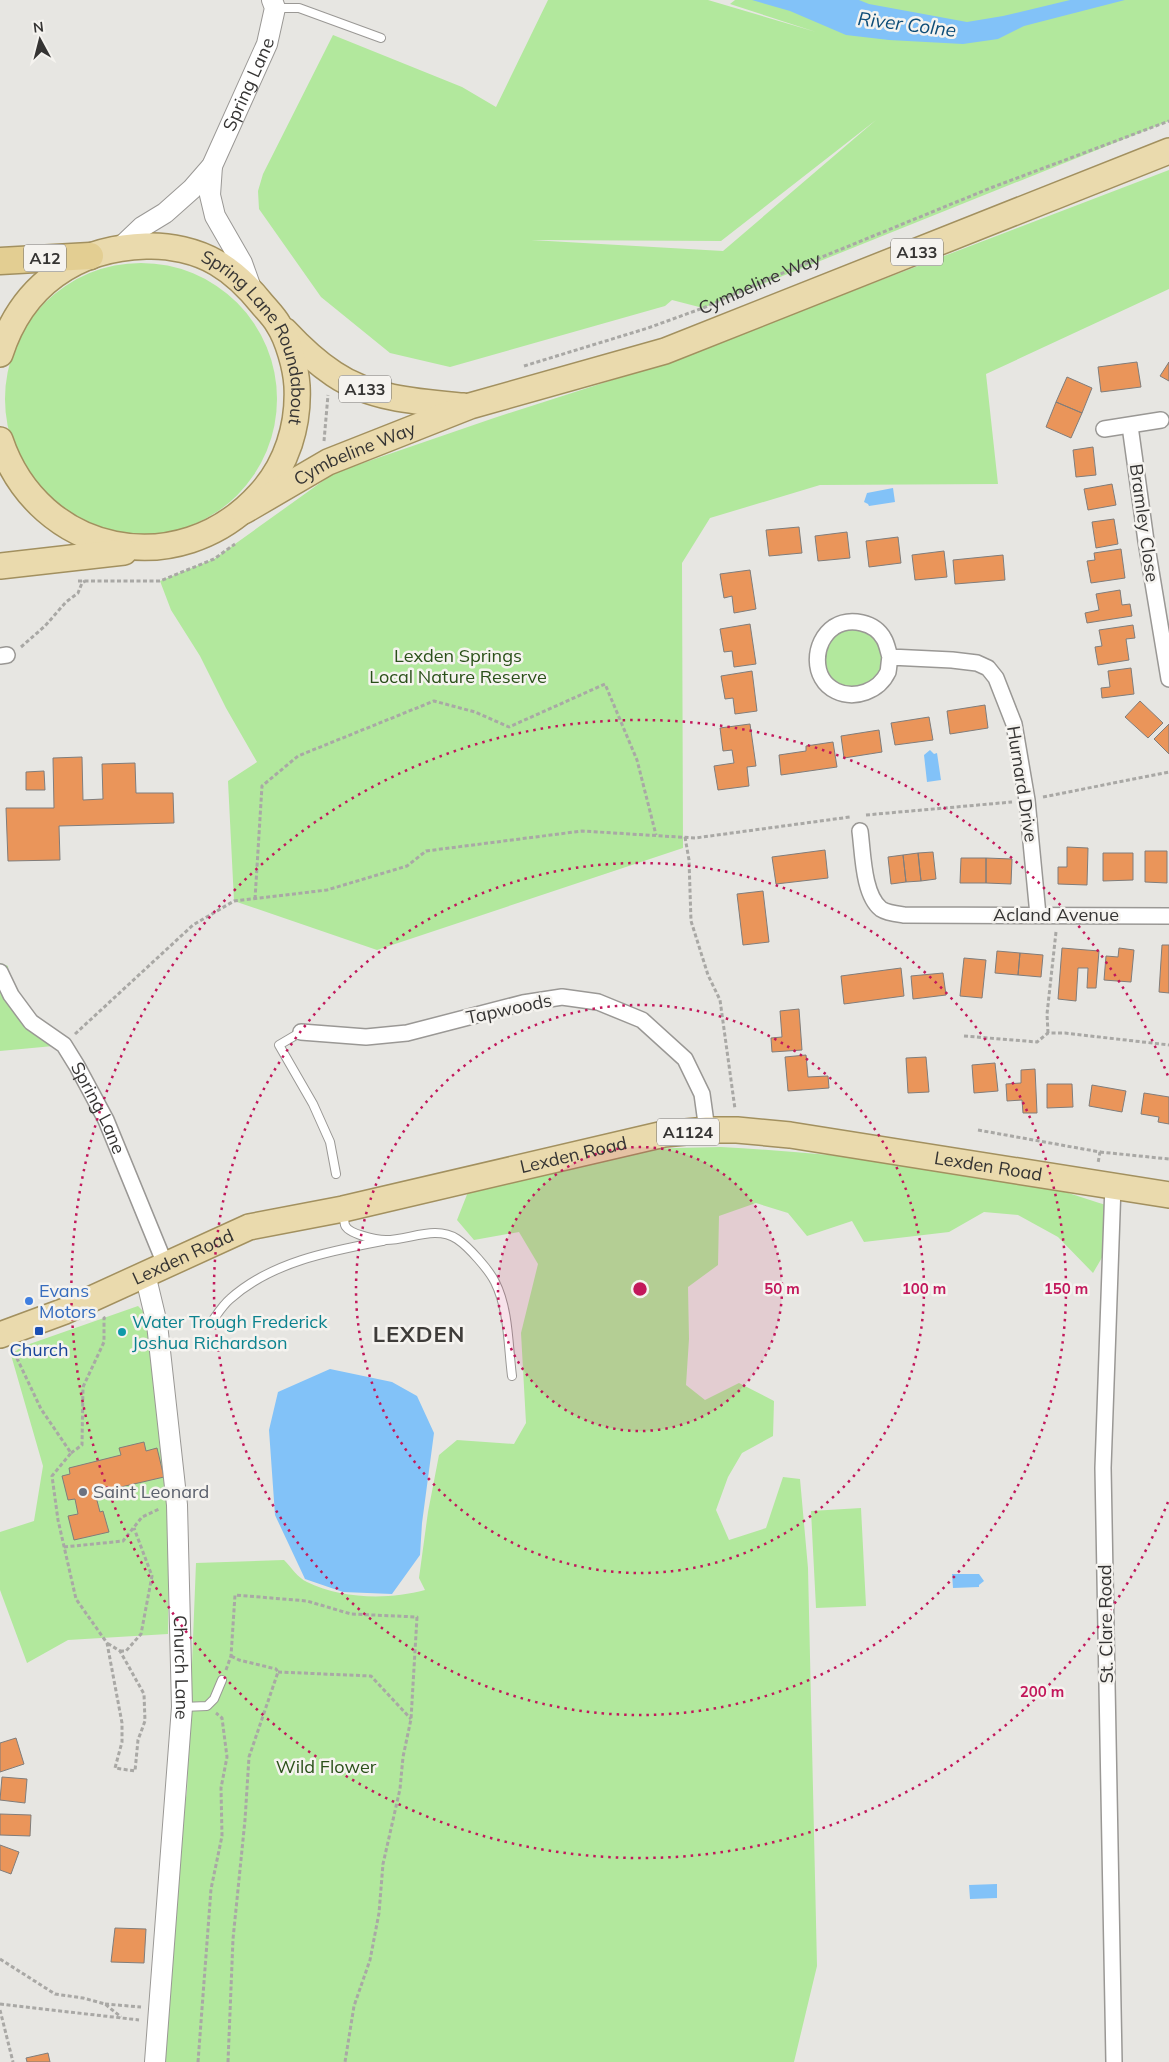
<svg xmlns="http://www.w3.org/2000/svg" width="1169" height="2062" font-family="Mulish,sans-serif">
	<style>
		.green { fill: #b2e89d; fill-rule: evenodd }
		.water { fill: #82c2f8 }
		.building { fill: #ea955a; stroke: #807d7b }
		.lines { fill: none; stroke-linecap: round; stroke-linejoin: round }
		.service-casing { stroke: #9a9895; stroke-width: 10 }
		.minor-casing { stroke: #9a9895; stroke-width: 18 }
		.tertiary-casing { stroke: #9a9895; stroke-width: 22 }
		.primary-casing { stroke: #a2905f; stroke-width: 28 }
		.trunk-casing { stroke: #a2905f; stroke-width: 29 }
		.path { stroke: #a9a8a5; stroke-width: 3; stroke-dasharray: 4 2.5; stroke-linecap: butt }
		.service { stroke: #fff; stroke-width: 8 }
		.minor { stroke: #fff; stroke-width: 15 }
		.tertiary { stroke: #fff; stroke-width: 20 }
		.primary { stroke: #eadaad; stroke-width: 25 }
		.trunk { stroke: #e3ce92; stroke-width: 26 }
		.ring { fill: none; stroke: #c2185b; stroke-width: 2.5; stroke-dasharray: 2.5 5 }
		.shop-dot { fill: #3f7fe0; stroke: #f5f3ef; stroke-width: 2 }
		.transit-dot { fill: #1a4fb4; stroke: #f5f3ef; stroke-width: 2 }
		.culture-dot { fill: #0f9aa8; stroke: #f5f3ef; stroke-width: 2 }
		.worship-dot { fill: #6b7280; stroke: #f5f3ef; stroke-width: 2 }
		.labels { text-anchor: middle; stroke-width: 5; stroke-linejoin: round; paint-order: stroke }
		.shield { fill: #f5f3ef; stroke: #6f6d6b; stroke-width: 1 }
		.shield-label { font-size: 16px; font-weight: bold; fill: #353433 }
		.street-label { font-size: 18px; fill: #353433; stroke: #f5f3ef }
		.park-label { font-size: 18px; fill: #2a5019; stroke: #f5f3ef }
		.shop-label { font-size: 18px; fill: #366cbe; stroke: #f5f3ef; text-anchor: start }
		.culture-label { font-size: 18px; fill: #0d838f; stroke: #f5f3ef; text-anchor: start }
		.transit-label { font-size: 18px; fill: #164399; stroke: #f5f3ef }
		.worship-label { font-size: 18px; fill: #5b616d; stroke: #f5f3ef; text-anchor: start }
		.water-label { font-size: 19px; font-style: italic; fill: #0d4d78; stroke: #f5f3ef }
		.district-label { font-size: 22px; font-weight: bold; letter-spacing: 1px; fill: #3f3d3a; stroke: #f5f3ef }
		.centre { fill: #c2185b; stroke: #f5f3ef; stroke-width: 2.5 }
		.ring-label { font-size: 15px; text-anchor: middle; font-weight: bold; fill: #c2185b; stroke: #f5f3ef; stroke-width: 5; stroke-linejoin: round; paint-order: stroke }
	</style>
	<rect width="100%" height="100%" fill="#e7e6e2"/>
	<path class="green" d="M548,0H708L816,32L730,4L735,0H1169V121L703,308L672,300L665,306L450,367L390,353L321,297L259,209L258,191L263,174L333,35L462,87L496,107ZM876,120L723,251L531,240L721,241Z
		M1169,170V289L986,374L998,484L820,485L710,518L682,563L683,848L377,950L234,901L228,781L257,762L226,708L200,656L171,610L160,581L214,559L334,473L494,418L659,365Z
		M5 399a136 136 0 1 1 272 0a136 136 0 1 1-272 0Z
		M823 658a30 30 0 1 1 60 0a30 30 0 1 1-60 0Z
		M0,963L8,966L11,995L64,1045L0,1051Z
		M721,1147C829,1153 938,1165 1044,1187C1065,1191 1086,1199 1106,1205L1107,1249L1093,1273L1058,1237L1018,1215L984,1212L949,1232L864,1242L852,1221L807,1236L788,1213L756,1203L719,1216L718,1265L688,1287L689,1339L686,1385L705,1400L739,1383L774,1401L773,1436L742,1453L728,1477L716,1510L729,1540L766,1528L783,1477L800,1479L808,1568L817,1966L794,2062H145L187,1791L196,1563L284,1560C291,1567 298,1578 307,1582C342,1599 388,1600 425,1590L419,1578L428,1512L439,1455L457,1440L514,1444L526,1423L521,1333L538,1264L519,1232L474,1240L457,1220L468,1192L634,1149Z
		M138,1306L148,1316L165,1425L169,1550L168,1634L68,1640L27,1663L0,1590V1532L34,1521L43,1466L11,1355L21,1347Z
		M861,1508L866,1606L816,1608L811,1511Z"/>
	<path class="water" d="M752,0H859L869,4L967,22L1003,16L1070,0H1125L1024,26L998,39L963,44L889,40L846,35L790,11Z
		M893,488L895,502L869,506L868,504L864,502L867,493Z
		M930,750L934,754L937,753L941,780L927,782L924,755Z
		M330,1369L392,1382L417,1396L434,1433L422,1523L420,1555L392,1594L343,1592L305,1579L275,1515L269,1430L278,1392Z
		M952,1574H979L984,1581L979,1585V1587L953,1588Z
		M997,1884V1898L970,1899L969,1885Z"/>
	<path class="building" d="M1137,362L1141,387L1101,392L1098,367Z
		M1169,362V381L1160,376Z
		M1067,377L1092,388L1082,413L1056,402Z
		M1056,402L1082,413L1071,438L1046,427Z
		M1093,447L1096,475L1076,477L1073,450Z
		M1112,484L1116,505L1088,510L1084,489Z
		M1114,519L1118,544L1096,548L1092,522Z
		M799,527L802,553L769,556L766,530Z
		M847,532L850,558L818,561L815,536Z
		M898,537L901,563L869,567L866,541Z
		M1121,549L1125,578L1091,583L1087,561L1095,560L1094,553Z
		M944,551L947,577L915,580L912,555Z
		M1003,555L1005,580L955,584L953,560Z
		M750,570L756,609L734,613L732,596L724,598L720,574Z
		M1120,590L1122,605L1130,604L1132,616L1087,623L1085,613L1099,610L1096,594Z
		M750,624L756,664L734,667L732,651L724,652L720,629Z
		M1133,625L1135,638L1126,639L1129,660L1098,665L1095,647L1102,646L1099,630Z
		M1131,668L1134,694L1102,698L1101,688L1110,687L1108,671Z
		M752,671L757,711L735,714L733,698L725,699L721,676Z
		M1140,701L1163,723L1148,738L1125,717Z
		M985,705L988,728L950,734L947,711Z
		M929,717L933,740L895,745L891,723Z
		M750,724L756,766L747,767L749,786L718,790L714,766L734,763L732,750L723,751L720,728Z
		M1169,724V754L1154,739Z
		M879,730L882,752L844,758L841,736Z
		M833,742L837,767L781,775L779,755L806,751V746Z
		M82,757L83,800L103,799L102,764L135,763L136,793H173L174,823L59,826L60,860L8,861L6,808H54L53,758Z
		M44,771L45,790H26V772Z
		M1067,847L1088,848L1087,885L1058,884V867H1067Z
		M825,850L828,878L776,884L772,857Z
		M1145,851H1167V883L1145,882Z
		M933,852L936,879L921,881L918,853Z
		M918,853L921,881L906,882L903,855Z
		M1103,853H1133V880L1103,881Z
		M903,855L906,882L891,884L888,857Z
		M961,858H986V883H960Z
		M986,858L1012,859L1011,884L986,883Z
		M763,891L769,942L743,945L737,894Z
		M1162,945H1169V993L1159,992Z
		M1062,948L1099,951L1096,988H1087L1088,968H1078L1076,1001L1058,999Z
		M1119,948L1134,950L1131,982L1104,980L1106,956L1118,957Z
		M997,951L1020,953L1018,975L995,973Z
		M1020,953L1043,955L1041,977L1018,975Z
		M964,958L986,960L982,998L960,996Z
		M901,968L904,996L844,1004L841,976Z
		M943,973L946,995L913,999L911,976Z
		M799,1009L802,1050L772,1052L771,1038L782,1037L780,1011Z
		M806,1055L808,1077L828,1076L829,1088L788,1091L785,1057Z
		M926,1057L929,1092L908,1093L906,1058Z
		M995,1063L998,1091L974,1093L972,1065Z
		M1035,1069L1037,1113H1023L1022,1100L1007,1101L1006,1084L1021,1083V1070Z
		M1047,1084H1072L1073,1107L1047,1108Z
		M1092,1085L1126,1091L1122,1112L1089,1106Z
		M1144,1093L1169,1097V1124L1158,1122L1159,1117L1141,1114Z
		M144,1442L146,1451L157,1448L164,1477L95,1493L100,1512L103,1511L109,1532L74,1540L68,1516L78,1514L75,1499L68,1500L62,1476L70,1474L69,1468L121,1455L119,1448Z
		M16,1738L24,1764L0,1772V1743Z
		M2,1777L27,1779L25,1803L0,1800Z
		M0,1814L31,1815L30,1836L0,1835Z
		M0,1845L19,1852L11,1874L0,1870Z
		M115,1928L146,1929L144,1963L111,1962Z
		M48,2053L50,2062H27L26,2058Z"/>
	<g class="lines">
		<g class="service-casing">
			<path id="service" d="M276,8H299L381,38
				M301,1032L279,1045L313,1104L330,1142L336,1174
				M343,1213C344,1217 344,1221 345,1225C348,1234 376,1240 386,1240C409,1240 436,1225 457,1239C469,1247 489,1270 495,1282C509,1310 508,1345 512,1376
				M213,1320C218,1313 223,1305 230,1299C271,1262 330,1251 383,1241
				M182,1707L207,1706L214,1699L222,1680"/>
		</g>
		<g class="minor-casing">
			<g id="minor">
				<path d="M1130,426L1146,541L1169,679"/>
				<path d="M1104,429L1161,420"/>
				<path d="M0,656L7,655"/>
				<path d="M890,657C888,651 887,644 884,639C875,622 850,617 834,627C812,642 811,679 836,691C855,700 879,691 888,672C889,667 889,661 890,657L952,660L977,663L988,668L996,678L1014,724L1027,800L1038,915"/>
				<path d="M860,831C863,853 863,895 881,909C887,913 897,914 904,915L1169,916"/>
				<path id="s2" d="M0,972L11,995L31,1022L64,1045L77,1066L106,1120L165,1264"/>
				<path d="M301,1032L366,1037L407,1033L523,1003L562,997L598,1002L642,1020L685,1059L702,1094L707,1130"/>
				<path d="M1113,1185L1103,1468L1114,2062"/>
			</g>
		</g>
		<g class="tertiary-casing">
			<g id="tertiary">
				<path d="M212,166L210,195L215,216L242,263L252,291"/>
				<path id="s3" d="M121,247L142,227L165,213L192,189L212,166L267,44L275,8L272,0"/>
				<path id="s4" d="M145,1274L157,1324L177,1505L182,1707L155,2062"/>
			</g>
		</g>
		<g class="primary-casing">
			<g id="primary">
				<path d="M285,331C299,346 316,362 334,374C371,399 419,402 463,406"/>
				<path id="s5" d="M0,354C22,285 76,248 146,246C169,245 197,251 217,263C234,273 250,289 262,304C267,310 274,317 278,324C288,339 296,368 297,386C299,425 287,465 260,494C179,584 39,556 0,440"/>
				<path id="s6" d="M244,511L328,462L470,406L665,351L1169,151"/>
				<path d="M0,566L124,552"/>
				<path id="s7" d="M0,1335L65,1311L249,1227L343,1209L664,1134L707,1130H737L790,1135L1169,1195"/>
			</g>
		</g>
		<g class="trunk-casing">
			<path id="trunk" d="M0,261L90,256"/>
		</g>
		<g class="path">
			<path id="s1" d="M524,366L648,328L703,308L773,277L993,187L1169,121"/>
			<path d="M324,441L328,395"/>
			<path d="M78,581H160L214,559L235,544"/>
			<path d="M21,647L45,626L66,602L78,593L82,583L85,581"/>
			<path d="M1043,797L1169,772"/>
			<path d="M866,815L1012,802"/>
			<path d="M685,837L689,860L691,921L708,975L720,1000L735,1109"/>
			<path d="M255,899L262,786L298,756L434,701L475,712L509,727L605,684L637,760L656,835"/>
			<path d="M1048,1033L1047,1014L1056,932"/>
			<path d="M75,1034L193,925L234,901L327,890L407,866L426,851L582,831L695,838L850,817"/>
			<path d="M964,1036L1037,1042L1048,1033H1065L1169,1045"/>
			<path d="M978,1130L1100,1152L1098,1163"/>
			<path d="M1100,1152L1169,1159"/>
			<path d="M14,1352L41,1409L71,1453L52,1476L58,1520L76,1599L107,1643L122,1723V1742L115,1768L135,1771L138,1740L145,1721L144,1694L120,1651L107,1643"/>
			<path d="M71,1453L82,1445L83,1387L104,1342V1318L106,1317"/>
			<path d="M64,1547L123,1541L142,1517L159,1509"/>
			<path d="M120,1651H126L141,1634L152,1576L134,1528"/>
			<path d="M226,1670L231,1656L235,1595L307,1601L351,1614L417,1617L411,1719L403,1757L400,1789L383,1864L379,1913L370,1960L354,2006L345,2062"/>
			<path d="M278,1672L371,1676L411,1719"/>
			<path d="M0,1959L55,1994L83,1998L105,2004L121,2017"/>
			<path d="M0,2004L139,2020"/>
			<path d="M105,2004L141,2007"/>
			<path d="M0,2010L13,2062"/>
			<path d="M198,2062L211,1889L222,1836L221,1788L227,1757L222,1718L216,1713"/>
			<path d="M228,2062L233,1939L245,1820L249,1757L278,1672L276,1669L239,1660L231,1656"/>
		</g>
		<use href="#service" class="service"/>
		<use href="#minor" class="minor"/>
		<use href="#tertiary" class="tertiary"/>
		<use href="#primary" class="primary"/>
		<use href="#trunk" class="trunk"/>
	</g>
	<circle cx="640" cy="1289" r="142" fill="#c2185b" fill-opacity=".12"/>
	<g class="ring">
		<circle cx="640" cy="1289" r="142"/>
		<circle cx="640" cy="1289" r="284"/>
		<circle cx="640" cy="1289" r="426"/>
		<path d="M1168 1502A569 569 0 1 1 1168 1076"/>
	</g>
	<circle class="shop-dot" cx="29" cy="1301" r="5"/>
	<rect class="transit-dot" x="34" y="1326" width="10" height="10" rx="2.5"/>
	<circle class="culture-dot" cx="122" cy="1332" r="5"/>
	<circle class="worship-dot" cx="83" cy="1492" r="5"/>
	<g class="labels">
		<g class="shield">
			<rect x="891" y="238.5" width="52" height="27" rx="4"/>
			<rect x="24" y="244.5" width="42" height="27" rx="4"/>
			<rect x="339" y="375.5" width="52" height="27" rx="4"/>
			<rect x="657" y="1118.5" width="62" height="27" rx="4"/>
		</g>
		<g class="shield-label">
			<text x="917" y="258">A133</text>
			<text x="45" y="264">A12</text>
			<text x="365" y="395">A133</text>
			<text x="688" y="1138">A1124</text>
		</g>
		<g class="street-label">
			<text dy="6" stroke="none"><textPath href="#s3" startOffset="212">Spring Lane</textPath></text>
			<text dy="6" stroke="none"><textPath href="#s1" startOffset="250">Cymbeline Way</textPath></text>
			<text dy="6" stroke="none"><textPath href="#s5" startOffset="356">Spring Lane Roundabout</textPath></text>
			<text dy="6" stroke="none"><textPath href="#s6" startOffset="125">Cymbeline Way</textPath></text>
			<text transform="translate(1144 523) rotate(82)" y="6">Bramley Close</text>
			<text transform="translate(1022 784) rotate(81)" y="6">Hurnard Drive</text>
			<text x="1056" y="921">Acland Avenue</text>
			<text transform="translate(509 1009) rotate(-12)" y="6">Tapwoods</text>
			<text dy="6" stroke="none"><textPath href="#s2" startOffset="171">Spring Lane</textPath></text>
			<text dy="6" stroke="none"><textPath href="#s7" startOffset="604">Lexden Road</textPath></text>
			<text dy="6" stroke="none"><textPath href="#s7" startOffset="1024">Lexden Road</textPath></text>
			<text dy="6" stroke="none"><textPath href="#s7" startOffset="199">Lexden Road</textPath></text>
			<text transform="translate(1106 1624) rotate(-91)" y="6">St. Clare Road</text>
			<text dy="6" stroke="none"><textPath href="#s4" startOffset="396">Church Lane</textPath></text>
		</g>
		<g class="park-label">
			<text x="458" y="662">Lexden Springs<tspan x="458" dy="21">Local Nature Reserve</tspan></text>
			<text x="326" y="1773">Wild Flower</text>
		</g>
		<g class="shop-label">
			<text x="39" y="1297">Evans<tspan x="39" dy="21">Motors</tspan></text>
		</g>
		<g class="culture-label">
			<text x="132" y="1328">Water Trough Frederick<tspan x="132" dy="21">Joshua Richardson</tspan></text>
		</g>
		<g class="transit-label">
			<text x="39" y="1356">Church</text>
		</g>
		<g class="worship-label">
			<text x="93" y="1498">Saint Leonard</text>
		</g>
		<g class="water-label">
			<text transform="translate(907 24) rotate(7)" y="7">River Colne</text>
		</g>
		<g class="district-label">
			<text x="419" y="1342">LEXDEN</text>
		</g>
	</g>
	<circle cx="640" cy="1289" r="8" class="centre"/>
	<g class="ring-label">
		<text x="782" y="1294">50 m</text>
		<text x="924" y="1294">100 m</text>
		<text x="1066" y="1294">150 m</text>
		<text x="1042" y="1697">200 m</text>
	</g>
	<g transform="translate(40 40) rotate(353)" stroke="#f5f3ef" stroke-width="4" paint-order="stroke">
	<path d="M0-4L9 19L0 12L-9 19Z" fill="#353433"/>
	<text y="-8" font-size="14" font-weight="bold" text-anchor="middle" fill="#353433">N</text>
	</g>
</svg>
